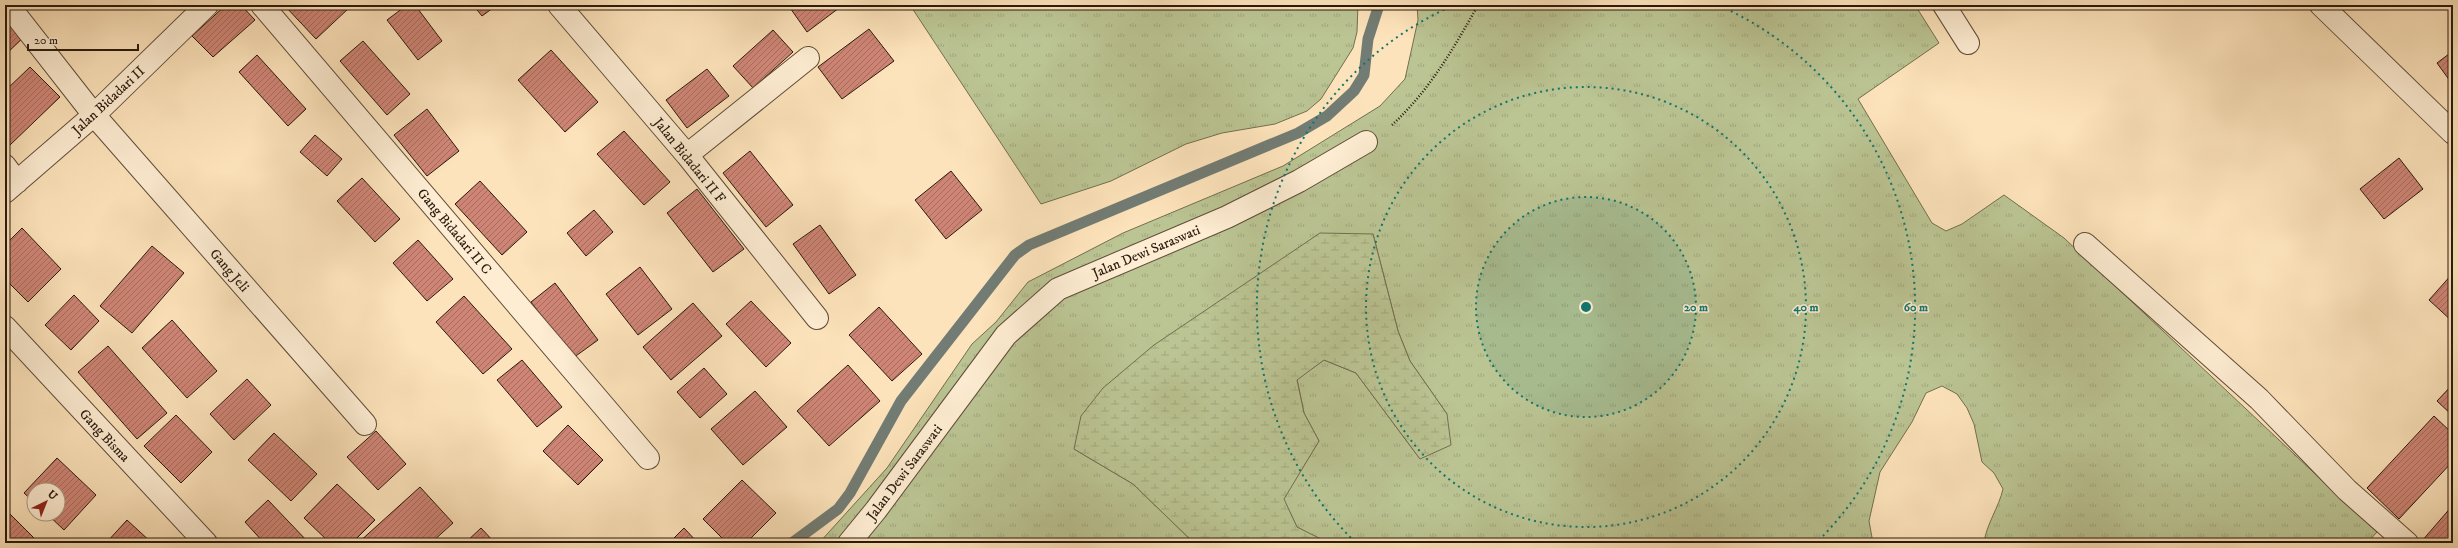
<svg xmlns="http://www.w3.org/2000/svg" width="2458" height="548" font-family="'IM FELL DW Pica',serif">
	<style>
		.grass { fill: url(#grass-tufts); stroke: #726f50 }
		.wetland { fill: url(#wetland-marsh); stroke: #726f50 }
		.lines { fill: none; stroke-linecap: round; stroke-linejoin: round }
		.stream { stroke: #727c74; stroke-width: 11 }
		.building { fill: url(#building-hatch); stroke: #2a1a0d }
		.minor-casing { stroke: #5f4c38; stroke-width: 24 }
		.path { stroke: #2a1a0d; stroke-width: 2.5; stroke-dasharray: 1 2; stroke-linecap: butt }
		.minor { stroke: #feedd3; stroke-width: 22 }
		.ring { fill: none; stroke: #0f766e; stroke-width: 2; stroke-dasharray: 2 4 }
		.labels { text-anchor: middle; stroke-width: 3; stroke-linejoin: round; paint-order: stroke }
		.street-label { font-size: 14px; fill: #2a1a0d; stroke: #feedd3 }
		.centre { fill: #0f766e; stroke: #feedd3; stroke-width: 2 }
		.ring-label { font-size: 12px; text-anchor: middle; font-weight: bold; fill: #0f766e; stroke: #feedd3; stroke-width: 3; stroke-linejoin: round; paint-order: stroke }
	</style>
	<defs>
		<pattern id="grass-tufts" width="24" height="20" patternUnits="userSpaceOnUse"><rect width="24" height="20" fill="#bbc493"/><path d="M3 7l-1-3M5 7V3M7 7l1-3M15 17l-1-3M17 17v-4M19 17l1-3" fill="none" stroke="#a1a87e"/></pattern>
		<pattern id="wetland-marsh" width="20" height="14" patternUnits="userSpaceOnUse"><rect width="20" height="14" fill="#bbc493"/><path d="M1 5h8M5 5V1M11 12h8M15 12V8" fill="none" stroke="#a1a87e"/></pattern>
		<pattern id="building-hatch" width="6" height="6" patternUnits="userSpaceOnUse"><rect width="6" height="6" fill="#cf8576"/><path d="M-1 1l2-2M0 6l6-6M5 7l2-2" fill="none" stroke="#a86c5f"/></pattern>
	</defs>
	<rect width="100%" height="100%" fill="#fde3bb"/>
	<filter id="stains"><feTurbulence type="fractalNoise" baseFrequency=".005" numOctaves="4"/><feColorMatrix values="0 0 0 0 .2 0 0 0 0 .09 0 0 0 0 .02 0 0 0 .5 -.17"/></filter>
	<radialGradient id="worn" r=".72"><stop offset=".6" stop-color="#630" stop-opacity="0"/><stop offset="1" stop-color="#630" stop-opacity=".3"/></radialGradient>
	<path class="grass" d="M910,5H1358L1357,32L1353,48L1321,99L1307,111L1275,124L1222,133L1186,144L1111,181L1041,204Z
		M1417,5H1915L1939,43L1858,99L1932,223L1946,231L1962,224L2004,195L2064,238L2377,532L2367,543H1984C1986,525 1999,507 2003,489L1994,473L1982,462L1974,424L1967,408L1957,394L1942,386L1926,393L1912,422L1880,472L1869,521L1873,543L1325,542L1297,527L1283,499L1319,441L1304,413L1297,379L1324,360L1356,373L1420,459L1447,414L1410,361L1398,331L1373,234L1074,449L1133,484L1194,543H819L887,468L972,344L996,322L1028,282L1123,233L1283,166L1380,106L1405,79L1418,20Z"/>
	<path class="wetland" d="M1320,233L1373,234L1398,331L1410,361L1447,414L1451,445L1420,459L1356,373L1324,360L1297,380L1304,413L1319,441L1284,499L1297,527L1329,543H1194L1133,484L1074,449L1081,416L1103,388L1154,345Z"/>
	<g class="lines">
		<path class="stream" d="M792,543L838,509L850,493L901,401L1015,255L1029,245L1298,133L1327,116L1354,91L1364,75L1368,39L1379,5"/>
	</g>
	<path class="building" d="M226,5H241L255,20L213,57L192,36Z
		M284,5H346L349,8L316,39Z
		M407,5H415L442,41L418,60L387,20Z
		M473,5H497L482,16Z
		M788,5H843L807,32Z
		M5,12L26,35L5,55Z
		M869,29L894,61L842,99L818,67Z
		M773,30L793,52L753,88L733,66Z
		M363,41L410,94L387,115L340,61Z
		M551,50L598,102L565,132L518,80Z
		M2453,51V85L2437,63Z
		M257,55L306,109L288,126L239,72Z
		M30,67L60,97L10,145L5,140V91Z
		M707,69L729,96L687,128L666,100Z
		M427,109L459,151L427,176L394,135Z
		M624,131L670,182L644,205L597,154Z
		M315,135L342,159L327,176L300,152Z
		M750,151L793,205L766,227L723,173Z
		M2399,158L2423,189L2384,219L2360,189Z
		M951,171L982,210L946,239L915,200Z
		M362,178L400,219L375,242L337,201Z
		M480,181L527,232L502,255L455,204Z
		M697,189L744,249L713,272L667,213Z
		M594,210L613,232L586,256L567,233Z
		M820,225L856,275L829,294L793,244Z
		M22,228L61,269L28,302L5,279V245Z
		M418,240L453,279L427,301L393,263Z
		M152,246L184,273L132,333L100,306Z
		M640,267L672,309L638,335L606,294Z
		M2453,273V322L2429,300Z
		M555,283L598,340L573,358L531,302Z
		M74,295L99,321L71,350L45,325Z
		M464,296L512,349L483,374L436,322Z
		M751,301L791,343L766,367L726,324Z
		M693,303L722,336L671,380L643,347Z
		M879,307L922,354L892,381L849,335Z
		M172,320L217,371L187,398L142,348Z
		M108,346L167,413L137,439L78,372Z
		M522,360L562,407L537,427L497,380Z
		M848,365L880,401L829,446L797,411Z
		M704,368L727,394L700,418L677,392Z
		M247,379L271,405L234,440L210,414Z
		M2453,384V416L2437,401Z
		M755,391L787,427L743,465L711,429Z
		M176,415L212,452L181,483L144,446Z
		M2434,416L2453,434V461L2399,519L2367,488Z
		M568,425L603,460L578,485L543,451Z
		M376,431L406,464L378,490L347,457Z
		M274,433L317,474L291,501L248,460Z
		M57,458L96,495L64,530L47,514H58V490H34V502L24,493Z
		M742,480L776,513L746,543H727L703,519Z
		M337,484L375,520L352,543H330L304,518Z
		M420,487L453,523L431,543H358Z
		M268,500L309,543H264L245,522Z
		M2453,505V543H2423L2421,542Z
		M5,509L39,543H5Z
		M127,520L152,543H106Z
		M481,528L495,543H465Z
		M684,528L698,543H669Z"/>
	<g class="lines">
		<g class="minor-casing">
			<path id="minor" d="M8,5L94,115L365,424
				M262,5L648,458
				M559,5L687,155L817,318
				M1944,5L1968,43
				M2321,5L2453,133
				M687,155L808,58
				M5,166L17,182
				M5,192L94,115L207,5
				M2085,244L2259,399L2347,490L2407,543
				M5,327L206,543
				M849,543L876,510L1006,335L1058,289L1227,217L1299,181L1366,142"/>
		</g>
		<path class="path" d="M1392,125C1429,91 1454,48 1478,5"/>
		<use href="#minor" class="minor"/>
	</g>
	<circle cx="1586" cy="307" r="110" fill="#0f766e" fill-opacity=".12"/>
	<g class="ring">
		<circle cx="1586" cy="307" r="110"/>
		<circle cx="1586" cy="307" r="220"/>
		<path d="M1355 542A330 330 0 0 1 1452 6M1720 6A330 330 0 0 1 1817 542"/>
	</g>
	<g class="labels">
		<g class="street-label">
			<text transform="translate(108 100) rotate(-43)" y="5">Jalan Bidadari II</text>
			<text transform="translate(690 160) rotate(51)" y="5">Jalan Bidadari II F</text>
			<text transform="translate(455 231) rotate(50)" y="5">Gang Bidadari II C</text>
			<text transform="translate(1146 251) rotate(-23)" y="5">Jalan Dewi Saraswati</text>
			<text transform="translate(230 270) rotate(49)" y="5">Gang Jeli</text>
			<text transform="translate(105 435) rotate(47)" y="5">Gang Bisma</text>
			<text transform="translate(904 472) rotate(-53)" y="5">Jalan Dewi Saraswati</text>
		</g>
	</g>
	<circle cx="1586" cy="307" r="6" class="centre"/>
	<g class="ring-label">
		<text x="1696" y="311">20 m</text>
		<text x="1806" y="311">40 m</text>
		<text x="1916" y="311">60 m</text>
	</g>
	<rect width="2458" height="548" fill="none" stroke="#fde3bb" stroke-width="20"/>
	<rect x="6" y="6" width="2446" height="536" fill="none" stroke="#2a1a0d" stroke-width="2"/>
	<rect x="10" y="10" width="2438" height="528" fill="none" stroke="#2a1a0d"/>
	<g transform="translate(46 502) rotate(43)"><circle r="19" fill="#feedd3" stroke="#a99984"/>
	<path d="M0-3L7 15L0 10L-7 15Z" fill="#8f2418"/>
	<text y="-6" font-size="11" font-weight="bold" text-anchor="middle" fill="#2a1a0d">U</text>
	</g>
	<path d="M28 44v6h110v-6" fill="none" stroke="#2a1a0d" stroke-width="2"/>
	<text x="34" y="44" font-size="12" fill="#2a1a0d" stroke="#feedd3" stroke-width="3" paint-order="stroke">20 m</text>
	<rect width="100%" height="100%" filter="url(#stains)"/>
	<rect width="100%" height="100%" fill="url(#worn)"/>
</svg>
